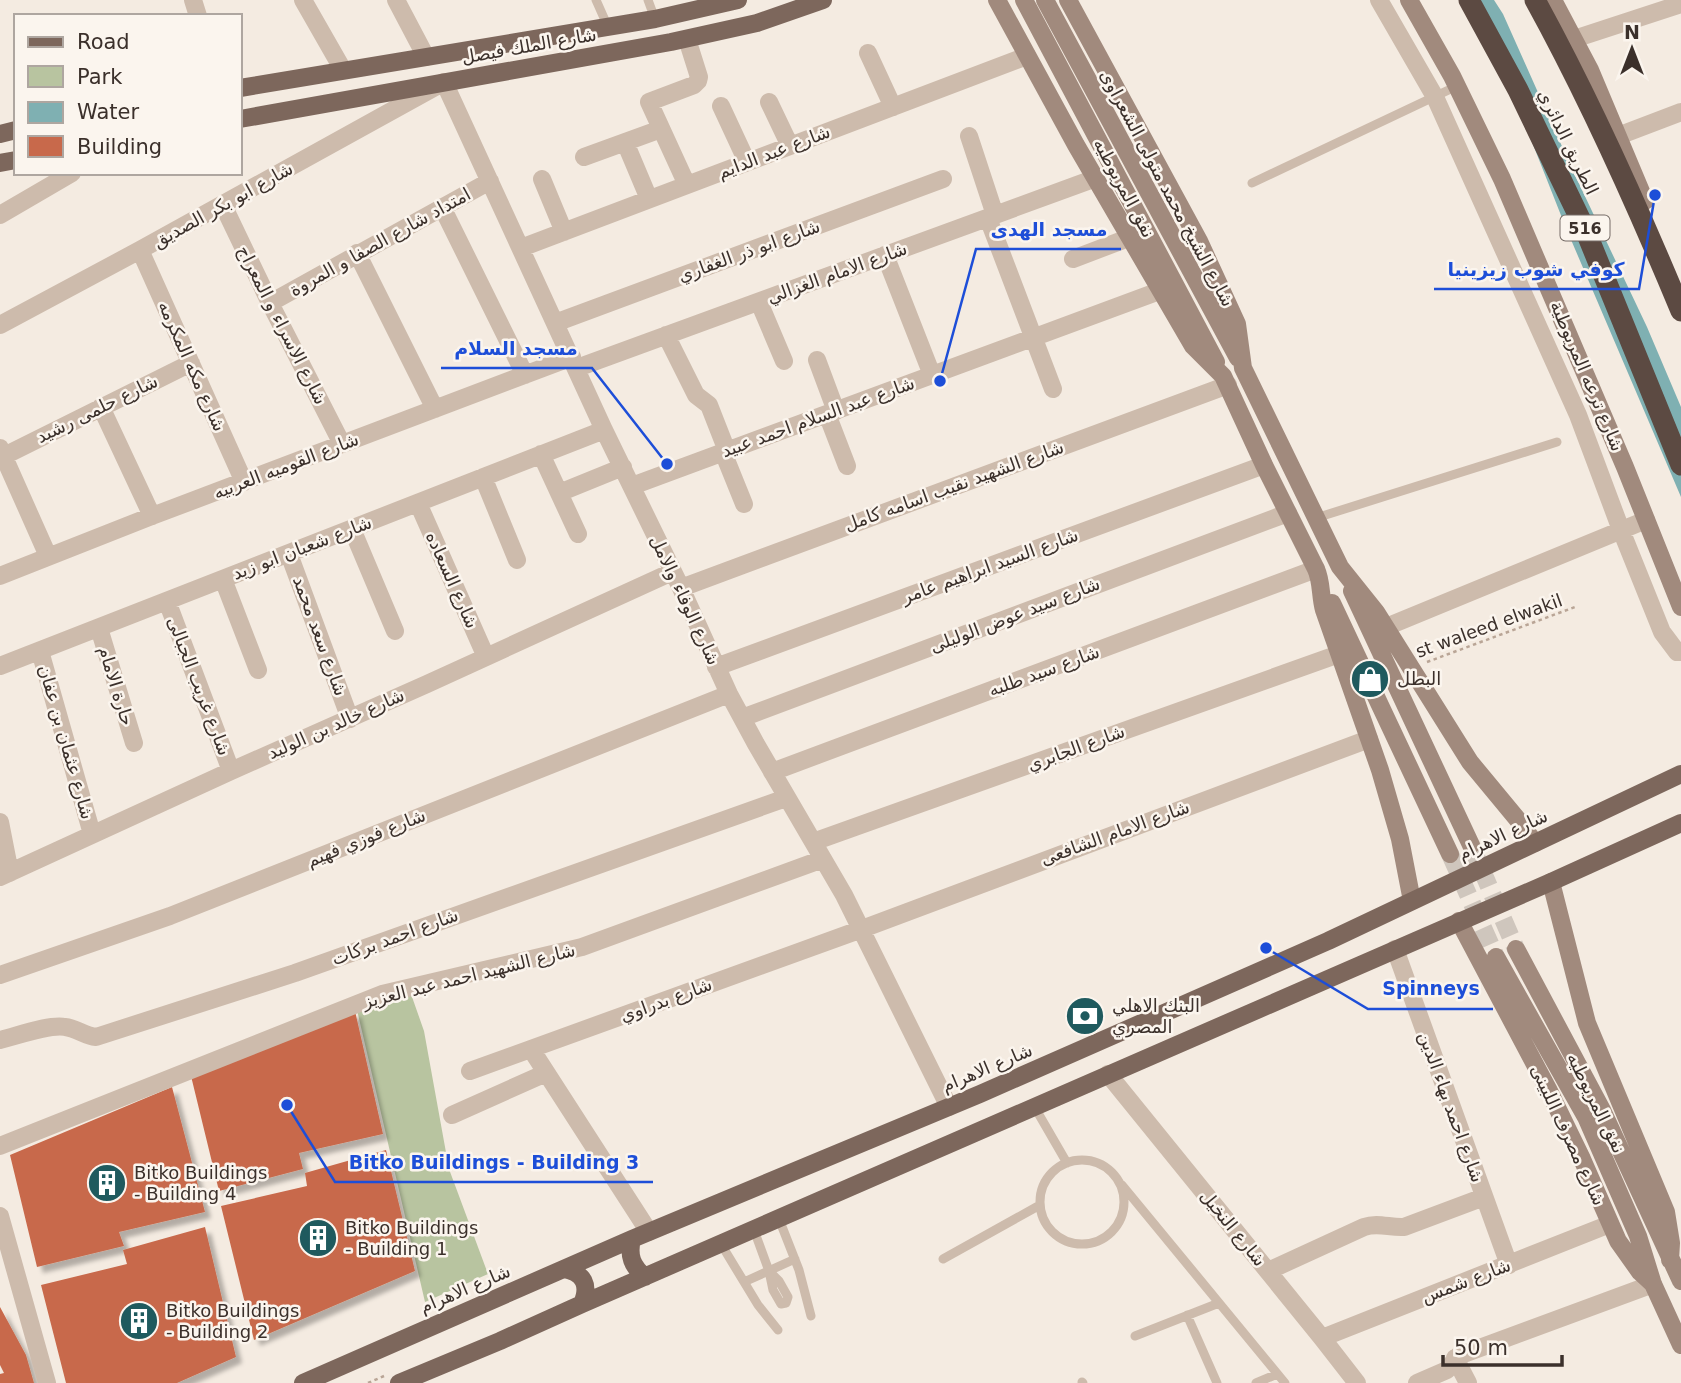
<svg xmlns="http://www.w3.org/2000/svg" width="1681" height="1383" font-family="'DejaVu Sans',Cairo,sans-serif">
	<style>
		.green { fill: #b8c4a0 }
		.water { fill: #7fb0b2 }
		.building { fill: #c8694b; filter: url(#shadow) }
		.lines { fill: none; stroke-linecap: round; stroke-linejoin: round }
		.secondary-tunnel { stroke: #cfc6bd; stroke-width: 18; stroke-dasharray: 18 9; stroke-linecap: butt }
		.path { stroke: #b9a596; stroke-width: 2.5; stroke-dasharray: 3.5 3.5; stroke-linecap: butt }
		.service { stroke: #cdbbac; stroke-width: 9 }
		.minor { stroke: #cdbbac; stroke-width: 18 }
		.secondary { stroke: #a18a7d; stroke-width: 18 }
		.primary { stroke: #7d675c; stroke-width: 18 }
		.motorway { stroke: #5c4a42; stroke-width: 21 }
		.labels { text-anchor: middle; stroke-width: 5; stroke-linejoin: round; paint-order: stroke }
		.shield { fill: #fbf5ee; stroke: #756b66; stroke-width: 2 }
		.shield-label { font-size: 16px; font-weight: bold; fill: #3b302b }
		.street-label { font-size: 18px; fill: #3b302b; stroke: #fbf5ee }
		.poi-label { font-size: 18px; fill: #3b302b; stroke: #fbf5ee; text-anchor: start }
		.leader { fill: none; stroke: #1d4ed8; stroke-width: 2.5 }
		.callout-dot { fill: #1d4ed8; stroke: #fbf5ee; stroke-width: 2.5 }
		.callout-label { font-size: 19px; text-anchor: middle; font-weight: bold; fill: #1d4ed8; stroke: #fbf5ee; stroke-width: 5; stroke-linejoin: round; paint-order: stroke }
	</style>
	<defs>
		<filter id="shadow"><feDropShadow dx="6" dy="6" stdDeviation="2" flood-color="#0004"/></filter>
	</defs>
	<rect width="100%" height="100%" fill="#f4ebe1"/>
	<path class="green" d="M411,994L424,1031L449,1169L488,1274L425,1302L357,1010Z"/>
	<path class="water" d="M1462,0H1494L1503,14L1573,171L1647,327L1681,407V497L1566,228L1519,109Z"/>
	<path class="building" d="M355,1011L383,1134L299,1153L303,1169L219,1191L191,1076Z
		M172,1087L205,1212L119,1232L124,1246L37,1267L10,1155Z
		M386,1150L415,1271L254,1340L221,1206L307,1186L305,1173Z
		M205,1227L236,1357L177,1383H66L41,1285L127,1264L123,1250Z
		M0,1307L26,1355L34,1383H0V1374L4,1373L0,1365Z"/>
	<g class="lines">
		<path class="secondary-tunnel" d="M1471,845L1516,949
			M1450,854L1496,957"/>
		<path class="path" d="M1427,662L1575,607
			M368,1383L384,1376"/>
		<path class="service" d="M596,0L608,27
			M648,0L655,19
			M1252,183L1457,86
			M1316,518L1557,442
			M1034,1106L1067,1163
			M1040 1202a42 42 0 1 1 84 0a42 42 0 1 1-84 0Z
			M1122,1185L1285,1383
			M779,1219L799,1270L811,1316
			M754,1230L769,1271
			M721,1244L758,1305L778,1330
			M943,1259L1040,1205
			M769,1271L779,1281L788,1297L786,1303L781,1304L773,1290Z
			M744,1282L795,1259
			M1187,1315L1217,1383
			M1135,1336L1219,1303
			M1082,1382L1083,1383
			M1256,1383L1277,1374"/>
		<path class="minor" d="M193,0L198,16
			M303,0L343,70
			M396,0L426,57
			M1379,0L1435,97L1578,415L1621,530L1662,632L1677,652H1681
			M687,39L699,77L698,81L694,85L649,102L687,185
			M1574,39L1681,4
			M868,53L893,107
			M769,102L790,146
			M721,106L747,162
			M969,136L995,215
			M1618,136L1681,112
			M625,142L649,199
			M584,157L661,129
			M542,179L564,232
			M223,205L270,303L342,444
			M442,207L525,375
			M0,215L72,173
			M988,218L1053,389
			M521,248L1027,56
			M140,250L244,482
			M357,253L435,409
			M885,255L932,375
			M1073,259L1131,237
			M759,302L784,361
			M270,303L490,181
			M555,323L943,179
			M0,325L140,250L444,82L604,430L681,588L729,694L756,744L844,895L949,1107
			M666,335L696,395L709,405L727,451
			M817,360L836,411
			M577,368L1096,178
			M101,407L152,516
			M827,414L847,466
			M0,448L48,556
			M723,452L744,504
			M541,454L578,534
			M4,456L191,363
			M483,477L517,560
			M632,486L1162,290
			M559,493L623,467
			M418,503L486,657
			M352,529L395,631
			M289,554L350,719
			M0,576L152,516L572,357
			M223,579L258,670
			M681,588L1228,385
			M167,601L231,771
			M1386,627L1646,520
			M99,628L134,743
			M40,651L92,834
			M0,666L604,430
			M716,667L1264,465
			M742,718L1288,513
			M772,772L1316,569
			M0,822L10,873
			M813,842L1339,654
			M0,877L231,771L427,684L672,572
			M1395,949L1509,1265
			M0,975L170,916L729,694
			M0,1040C17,1036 49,1024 65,1027C76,1028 85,1036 96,1037L295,973L786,798
			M531,1049L649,1232
			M470,1071L862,929L1369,739
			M1108,1074L1322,1338L1357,1383
			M452,1115L546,1073
			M0,1146L382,994L582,947L823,859
			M0,1216L47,1383
			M1268,1271L1364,1227C1378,1222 1390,1228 1404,1227L1484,1197
			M1322,1338L1610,1224
			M1455,1358L1468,1383
			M1417,1383L1447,1370L1458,1356L1653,1284"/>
		<path class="secondary" d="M997,0L1076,145L1193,346L1223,376L1264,465L1316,569C1322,582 1320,596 1324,610L1380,770L1400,839L1412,901
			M1024,0L1216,362
			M1045,0L1238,358
			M1068,0L1199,241L1237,324L1243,368L1340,567L1376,612L1470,762L1518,820L1535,843
			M1409,0L1452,76L1502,179L1625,467L1681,607
			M1553,0L1590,70L1645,201
			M1352,591L1471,845
			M1332,603L1450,854
			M1551,882L1587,1023L1666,1212L1671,1243L1670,1260
			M1459,921L1548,1089L1582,1159L1618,1241L1640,1272L1653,1284L1681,1345
			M1516,949L1602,1110L1681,1281
			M1496,957L1586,1117L1638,1236L1652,1281"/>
		<path class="primary" d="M240,88L655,19L738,0
			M240,119L671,42L757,23L823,0
			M0,134L16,130
			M0,163L16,160
			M632,1239C628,1256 632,1266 645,1277
			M564,1269C584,1273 590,1285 582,1304
			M303,1383L632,1239L980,1094L1328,941L1681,774
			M399,1383L500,1341L582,1304L1551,882L1681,823"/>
		<path class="motorway" d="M1469,0L1518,90L1584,227L1681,465
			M1535,0C1590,100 1637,205 1681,311"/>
	</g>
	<defs>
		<g id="shop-disc" transform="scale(2.0125)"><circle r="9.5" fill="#1f5a5e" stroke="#fbf5ee"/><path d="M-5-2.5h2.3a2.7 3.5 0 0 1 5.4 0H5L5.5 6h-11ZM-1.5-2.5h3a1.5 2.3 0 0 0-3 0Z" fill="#fff"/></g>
		<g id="bank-disc" transform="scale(2.0125)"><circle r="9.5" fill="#1f5a5e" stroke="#fbf5ee"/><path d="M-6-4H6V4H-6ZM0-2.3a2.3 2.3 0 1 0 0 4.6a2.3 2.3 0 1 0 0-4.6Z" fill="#fff"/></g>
		<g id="building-disc" transform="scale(2.0125)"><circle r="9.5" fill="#1f5a5e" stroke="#fbf5ee"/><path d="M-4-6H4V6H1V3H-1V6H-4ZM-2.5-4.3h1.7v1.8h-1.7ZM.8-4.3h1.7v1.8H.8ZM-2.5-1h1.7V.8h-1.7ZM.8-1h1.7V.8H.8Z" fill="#fff"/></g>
	</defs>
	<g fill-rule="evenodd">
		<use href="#shop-disc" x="1370" y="679"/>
		<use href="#bank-disc" x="1085" y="1016"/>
		<use href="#building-disc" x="107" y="1183"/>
		<use href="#building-disc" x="318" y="1238"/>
		<use href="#building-disc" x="139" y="1321"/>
	</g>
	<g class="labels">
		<rect class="shield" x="1560.5" y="215.5" width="49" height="25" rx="5"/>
		<g class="shield-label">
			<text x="1585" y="234">516</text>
		</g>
		<g class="street-label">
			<text transform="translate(529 46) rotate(-10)" y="6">شارع الملك فيصل</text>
			<text transform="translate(1568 142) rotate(64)" y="6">الطريق الدائري</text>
			<text transform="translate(774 152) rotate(-21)" y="6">شارع عبد الدايم</text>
			<text transform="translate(1124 188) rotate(62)" y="6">نفق المريوطيه</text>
			<text transform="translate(1167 188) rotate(62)" y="6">شارع الشيخ محمد متولى الشعراوى</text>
			<text transform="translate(223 205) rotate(-29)" y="6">شارع ابو بكر الصديق</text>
			<text transform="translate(380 242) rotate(-29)" y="6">امتداد شارع الصفا و المروة</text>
			<text transform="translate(749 251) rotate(-20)" y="6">شارع ابو ذر الغفاري</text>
			<text transform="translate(837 273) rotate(-20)" y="6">شارع الامام الغزالي</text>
			<text transform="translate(282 325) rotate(63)" y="6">شارع الاسراء و المعراج</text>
			<text transform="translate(192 366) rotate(66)" y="6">شارع مكه المكرمه</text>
			<text transform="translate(1587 376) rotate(67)" y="6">شارع ترعه المريوطية</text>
			<text transform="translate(97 409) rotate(-26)" y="6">شارع حلمى رشيد</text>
			<text transform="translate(818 417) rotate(-20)" y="6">شارع عبد السلام احمد عبيد</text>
			<text transform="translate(286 466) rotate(-21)" y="6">شارع القوميه العربيه</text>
			<text transform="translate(954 486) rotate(-20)" y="6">شارع الشهيد نقيب اسامه كامل</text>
			<text transform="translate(302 548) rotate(-21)" y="6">شارع شعبان ابو زيد</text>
			<text transform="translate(990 566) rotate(-20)" y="6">شارع السيد ابراهيم عامر</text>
			<text transform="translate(452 580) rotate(66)" y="6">شارع السعاده</text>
			<text transform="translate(685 600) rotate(65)" y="6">شارع الوفاء والامل</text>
			<text transform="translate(1015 615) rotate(-21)" y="6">شارع سيد عوض الوليلى</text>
			<text transform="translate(1489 626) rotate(-20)" y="6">st waleed elwakil</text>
			<text transform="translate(320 636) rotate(70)" y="6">شارع سعد محمد</text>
			<text transform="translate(1044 671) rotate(-20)" y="6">شارع سيد طلبه</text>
			<text transform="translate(116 686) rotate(73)" y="6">حارة الامام</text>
			<text transform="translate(199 686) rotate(69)" y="6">شارع غريب الجبالى</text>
			<text transform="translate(336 724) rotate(-24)" y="6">شارع خالد بن الوليد</text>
			<text transform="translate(66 742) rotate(74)" y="6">شارع عثمان بن عفان</text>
			<text transform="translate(1076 748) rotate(-20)" y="6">شارع الجابري</text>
			<text transform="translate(1115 833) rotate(-20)" y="6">شارع الامام الشافعى</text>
			<text transform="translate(1503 835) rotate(-25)" y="6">شارع الاهرام</text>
			<text transform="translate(366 838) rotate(-22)" y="6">شارع فوزي فهيم</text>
			<text transform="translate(395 937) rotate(-20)" y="6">شارع احمد بركات</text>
			<text transform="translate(469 976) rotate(-14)" y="6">شارع الشهيد احمد عبد العزيز</text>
			<text transform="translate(666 1000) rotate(-20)" y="6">شارع بدراوي</text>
			<text transform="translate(987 1068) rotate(-23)" y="6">شارع الاهرام</text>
			<text transform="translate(1596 1103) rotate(64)" y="6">نفق المريوطيه</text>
			<text transform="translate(1451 1107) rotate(70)" y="6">شارع احمد بهاء الدين</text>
			<text transform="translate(1568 1135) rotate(65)" y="6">شارع مصرف اللبينى</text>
			<text transform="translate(1233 1228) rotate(51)" y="6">شارع النخيل</text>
			<text transform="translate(1466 1281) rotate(-21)" y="6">شارع شمس</text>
			<text transform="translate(465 1289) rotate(-23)" y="6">شارع الاهرام</text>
		</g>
		<g class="poi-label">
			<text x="1397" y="685">البطل</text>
			<text x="1112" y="1012">البنك الاهلي<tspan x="1112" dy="21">المصري</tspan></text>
			<text x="134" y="1179">Bitko Buildings<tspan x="134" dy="21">- Building 4</tspan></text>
			<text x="345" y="1234">Bitko Buildings<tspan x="345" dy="21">- Building 1</tspan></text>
			<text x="166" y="1317">Bitko Buildings<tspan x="166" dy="21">- Building 2</tspan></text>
		</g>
	</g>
	<path class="leader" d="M940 381L976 249H1121M1655 195L1639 289H1434M667 464L592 368H441M1266 948L1368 1009H1493M287 1105L335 1182H653"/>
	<g class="callout-dot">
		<circle cx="940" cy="381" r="7"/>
		<circle cx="1655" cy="195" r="7"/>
		<circle cx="667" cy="464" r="7"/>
		<circle cx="1266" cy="948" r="7"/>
		<circle cx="287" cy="1105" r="7"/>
	</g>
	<g class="callout-label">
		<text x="1049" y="236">مسجد الهدى</text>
		<text x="1536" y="276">كوفي شوب زيزينيا</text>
		<text x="516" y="355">مسجد السلام</text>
		<text x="1431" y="995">Spinneys</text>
		<text x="494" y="1169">Bitko Buildings - Building 3</text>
	</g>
	<rect x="14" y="14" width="228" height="161" fill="#fbf5ee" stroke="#aea6a0" stroke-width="2"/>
	<rect x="28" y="37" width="35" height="10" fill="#7d675c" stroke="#aea6a0" stroke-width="2"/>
	<text x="77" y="49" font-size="21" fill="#3b302b">Road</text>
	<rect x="28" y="66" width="35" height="21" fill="#b8c4a0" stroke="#aea6a0" stroke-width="2"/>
	<text x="77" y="84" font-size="21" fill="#3b302b">Park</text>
	<rect x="28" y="102" width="35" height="21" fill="#7fb0b2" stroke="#aea6a0" stroke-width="2"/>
	<text x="77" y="119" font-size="21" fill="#3b302b">Water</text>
	<rect x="28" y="136" width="35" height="21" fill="#c8694b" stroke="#aea6a0" stroke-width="2"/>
	<text x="77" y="154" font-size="21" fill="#3b302b">Building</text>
	<g transform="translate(1632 49)" stroke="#fbf5ee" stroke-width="5" paint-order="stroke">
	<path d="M0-5L12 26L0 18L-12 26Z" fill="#3b302b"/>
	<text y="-10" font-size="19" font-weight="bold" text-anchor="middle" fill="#3b302b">N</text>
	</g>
	<path d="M1443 1355v10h119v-10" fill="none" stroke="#3b302b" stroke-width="3.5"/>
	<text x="1454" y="1355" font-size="21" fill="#3b302b" stroke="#fbf5ee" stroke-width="5" paint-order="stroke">50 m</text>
</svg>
